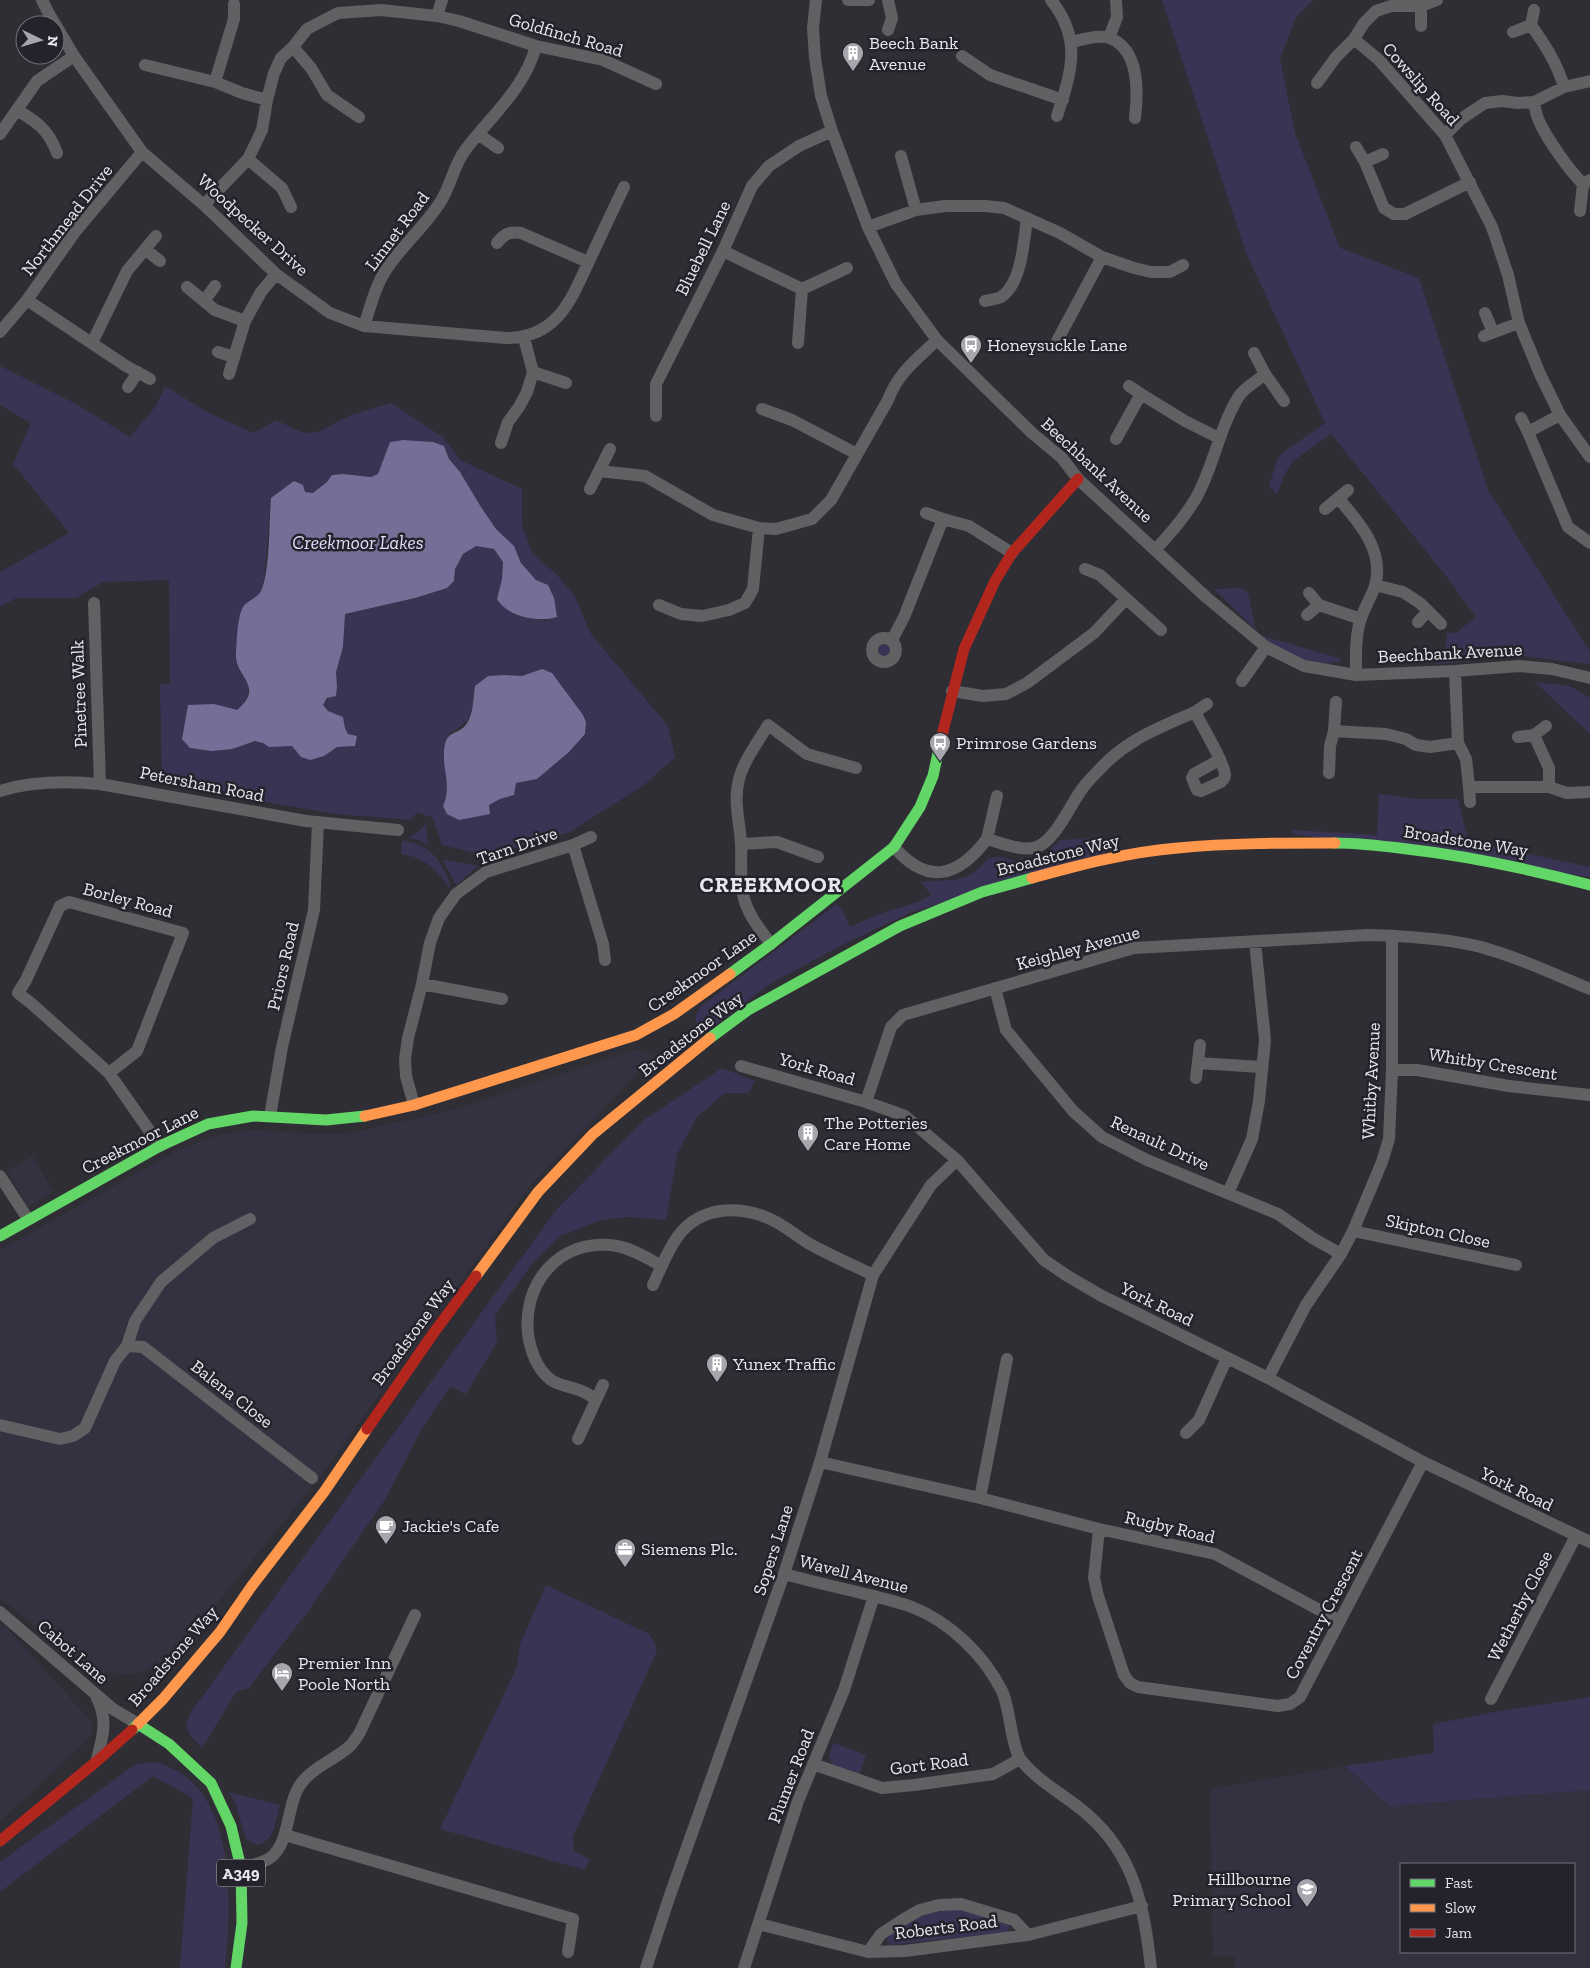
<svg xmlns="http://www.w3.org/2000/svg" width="1590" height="1968" font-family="'Zilla Slab',serif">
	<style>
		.built { fill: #343241; fill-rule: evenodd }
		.green { fill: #393453; fill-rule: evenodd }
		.water { fill: #756f97 }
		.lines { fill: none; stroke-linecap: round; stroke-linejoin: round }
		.street { stroke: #616062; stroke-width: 12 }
		.fast { stroke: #63d668; stroke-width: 11 }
		.slow { stroke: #ff974d; stroke-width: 11 }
		.jam { stroke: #b3261e; stroke-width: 11 }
		.labels { text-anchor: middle; stroke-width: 5; stroke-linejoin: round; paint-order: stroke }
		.shield { fill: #24232c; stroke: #adacb4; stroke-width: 1 }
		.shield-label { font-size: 16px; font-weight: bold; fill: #e8e7ee }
		.street-label { font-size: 18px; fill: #e8e7ee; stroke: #24232c }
		.poi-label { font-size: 18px; fill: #e8e7ee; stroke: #24232c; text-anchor: start }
		.water-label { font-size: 19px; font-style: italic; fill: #e2defb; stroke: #24232c }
		.district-label { font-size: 22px; font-weight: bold; letter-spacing: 1px; fill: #e8e7ee; stroke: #24232c }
	</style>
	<rect width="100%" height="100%" fill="#2f2e34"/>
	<path class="built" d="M634,1050L655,1055L529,1187L323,1473L190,1637L170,1657L152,1668L140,1673L122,1674L105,1672L101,1679L0,1598V1250L178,1150L217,1135L253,1130L315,1134L350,1133L456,1109Z
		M33,1156L53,1192L28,1207L7,1171Z
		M0,1623L6,1627L92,1722V1735L0,1822Z
		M1345,1766L1390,1806L1590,1790V1968H1235V1956H1213L1210,1789ZM1401,1864H1574V1952H1401Z"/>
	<path class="green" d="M1162,0H1313L1296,17L1280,59L1295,133L1340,248L1419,278L1488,490L1590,652V664L1513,655L1477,658L1469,661L1435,664L1436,651L1445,652L1447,632L1456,633L1476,617L1443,572L1331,434L1293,461L1286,472L1277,494L1269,487L1277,459L1284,452L1325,423L1247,255Z
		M0,366L76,404L130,437L156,406L165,386L207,412L253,433L276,420L303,433L318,432L351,415L391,403L443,437L460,460L522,489V525L532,553L557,575L574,595L591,634L668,726L675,757L644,785L570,832L487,856L442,845L433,818L417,812L411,820L335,814L171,785V782L162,784L160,684H170L169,580L103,582L76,598H16L0,607V572L69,533L13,464L31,423L0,405ZM403,440L433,442L444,446L449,459L460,472L481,507L496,529L514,546L521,563L536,580L548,585L546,621C523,618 515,613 497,599L502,579L503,562L494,549L476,545L463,554L455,569L454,581L447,588L415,598L345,614L343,647L336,672L337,686L323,705L328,711L343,717L345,728L355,746L337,747L324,756L301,757L292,746L255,741L244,745L182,739L188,705L237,710C253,696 251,686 239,670L247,602L256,598L262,590L265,571L271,498L305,492L313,493L327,482L343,474L371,477L378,474L390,442ZM542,669L585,734L569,752L537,779L516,783L514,795L500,799L489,805L443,806L447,797L446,767L443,755L450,733C474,722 472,709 475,686L505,675L522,676Z
		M1241,588L1248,593L1256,630L1214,589Z
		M1256,634L1342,659L1338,662L1329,663V666C1298,660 1282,651 1256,634Z
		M878 651a7 7 0 1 1 14 0a7 7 0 1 1-14 0Z
		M1535,682L1570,686L1590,698V734Z
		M1379,794L1417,799H1458L1468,841L1590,867V877L1294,834L1292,830L1377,835Z
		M426,824L428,845L419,840L408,838L418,832Z
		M1104,837L1109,844L1108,852L910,913L846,943L770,984L703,1034C694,1024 694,1018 700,1007L837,904L842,909L850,927L874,916L920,901L931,895L921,882C950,878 967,886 988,858L1003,857L1015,861L1042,857L1060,840Z
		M402,840C424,845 433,850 444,870C447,876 450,881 450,889C438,870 424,857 401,854Z
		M442,859L478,866L456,885Z
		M722,1068L755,1081L749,1093H725L697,1117L677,1154L666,1220L628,1217L601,1220L561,1236L532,1264L495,1315L497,1342L466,1394L450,1387L421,1430L386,1498L309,1610L249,1688L236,1692L202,1748L190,1735L186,1725L191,1712L556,1210L644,1120Z
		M546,1585L649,1634L654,1641L657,1651L573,1837L574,1851L589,1859L585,1870L440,1829L517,1667L520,1644Z
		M1590,1697V1790L1389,1806L1345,1766L1434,1753L1433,1724L1494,1712Z
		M833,1743L866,1755L859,1776C839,1769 823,1768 833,1743Z
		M154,1762C238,1781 232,1902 225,1968H180L193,1798L153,1776L0,1892V1862L136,1764Z
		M232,1793L280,1805C276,1819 274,1844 256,1845L246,1839L235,1802L230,1794Z
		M961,1908L1010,1924L1008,1932L891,1945L887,1941V1936L923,1914Z"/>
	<path class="water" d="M403,440L433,442L444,446L449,459L460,472L481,507L496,529L514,546L521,563L536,580L548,585L554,598L557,617C537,623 508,617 497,599L502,579L503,562L494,549L476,546L463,554L455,569L454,581L447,588L415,598L345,614L343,647L336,672L337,686L336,696L327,698L323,705L328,711L343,717L345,728L348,734L357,736L355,746L337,747L324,756L310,760L301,757L292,746L269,747L263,743L255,741L232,749L212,751L190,748L182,739L188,705L214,704L237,710C266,686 234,677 236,653C237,641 237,618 243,607C248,599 258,599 262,589C270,567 269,523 271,498L294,481L303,485L305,492L313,493L327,482L332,475L343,474L371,477L378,474L390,442Z
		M542,669L552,673L583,715L586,722L585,734L569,752L537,779L516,783L514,795L500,799L489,805L490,814L459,820L447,814L443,806C453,786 440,765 445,744C448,732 456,734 464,727C474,717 473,698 475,686L488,676L505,675L522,676Z"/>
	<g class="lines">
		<path class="street" d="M42,0L48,12L74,56L142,152L204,205L276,274L330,313L364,326L506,338C559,338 572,297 591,257C602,233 613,210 624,187
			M816,0L813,28L815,58L821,96L832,131L868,227L896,284L937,340L1032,433L1062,458L1078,479L1206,597L1266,647L1304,666L1356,675L1455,671L1519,666L1552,669L1590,678
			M848,0H869
			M888,0L892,18L888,30
			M1051,0C1083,40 1071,73 1057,116
			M437,16L442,0
			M1531,25C1545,45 1557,63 1564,87
			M1421,26V6L1437,0
			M1513,32L1531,25L1534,10
			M1109,38L1117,17L1116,0
			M1354,39L1379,60L1445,135L1492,227L1508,275L1519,323L1540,374L1560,415L1590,457
			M1071,42C1082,40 1099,34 1110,38C1140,50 1138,92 1135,118
			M293,47L311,68L327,95L359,117
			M962,56L990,75L1063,100
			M145,65L215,82L242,93L267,100
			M215,82L234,19V4
			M1317,83L1336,57L1354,39L1364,23L1376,11L1391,6H1421
			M1534,102C1535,108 1536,115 1539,121C1547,139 1569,170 1583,184
			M17,110C37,122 48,129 57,153
			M0,134L37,81L74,56
			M478,134L498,148
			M1445,135L1461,119L1485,103L1502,101L1518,103L1534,102L1564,87L1590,81
			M1356,147L1365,162L1384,208L1394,214H1405L1470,182
			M901,156L916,210
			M248,159L282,188L291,207
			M1365,162L1383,154
			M204,205L248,159L262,130L267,100L274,73L281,58L293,47L307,29L338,13L381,10L437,16L459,21L536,46L603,60L656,84
			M1580,211L1583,184L1590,180
			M868,227L916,210L945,206H985L1004,208L1060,233L1102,257L1134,268L1151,272H1170L1183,265
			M497,243C504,234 510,231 521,233L588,262
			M146,250L160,261
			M723,251L802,289L847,268
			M187,287L215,310L245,321
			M27,300L126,366L150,379
			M204,301L215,286
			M985,301C990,300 997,299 1001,297C1022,283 1024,240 1027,218
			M1485,313L1493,332
			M364,326C370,309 374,289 384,273C400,247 425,227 441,201C451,185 454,164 466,149C491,116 525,88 536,46
			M0,332L27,300L75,232L142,152
			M1484,336L1519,323
			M524,338L533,372L566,383
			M1057,341L1102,257
			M92,343L127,271L156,236
			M798,343L802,289
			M218,352L234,357
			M1254,353L1265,374L1284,401
			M229,374L245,321L261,292L276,274
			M1129,386L1141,394
			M128,387L138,372
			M762,409L792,420L857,454
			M1560,415L1528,432L1568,527L1590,543
			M656,416V384L723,251L752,186L769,166L799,146L832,131
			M1521,418L1528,432
			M1116,439L1141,394L1185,421L1219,438
			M501,443L508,422L519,407L527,392L533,372
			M599,471L645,476L713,515L759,528L776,529L812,519L831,500L888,400C898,373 916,360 937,340
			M590,489L610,449
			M1338,498C1359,522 1385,551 1375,586C1371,597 1365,607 1361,618C1355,636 1356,656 1356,675
			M1325,509L1348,490
			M926,513L943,519
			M1156,549C1171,533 1185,517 1196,498C1214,466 1219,428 1239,396C1244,388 1257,381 1265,374
			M1085,569L1100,575L1161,630
			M1375,585L1403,592L1420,603L1441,624
			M1309,593L1319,605L1361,619
			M94,603L100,784
			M659,605L681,614L702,616L729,610L745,603L753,589L759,528
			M1307,615L1319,605
			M1418,622L1428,611
			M872 650a12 12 0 1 1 24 0a12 12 0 1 1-24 0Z
			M892,640L904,617L943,519L969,526L1012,553
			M1455,671L1458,743L1466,759L1469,787H1549V768L1534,735
			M1242,681L1266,647
			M952,691L983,696L1006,694L1027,683L1094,633L1126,599
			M1195,712L1207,704
			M1334,731L1336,702
			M1518,737L1534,735L1546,726
			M1329,773L1330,746L1334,731L1386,734L1406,739L1416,745L1430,747L1458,743
			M1469,787L1470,802
			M1549,787L1567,793L1590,792
			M0,791C32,781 67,781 100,784L306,821L398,830
			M987,839L997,796
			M741,844L777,842L818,857
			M573,845L591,837
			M894,847C928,886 958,877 987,839C1002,843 1024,853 1039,846C1056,838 1070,806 1080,792C1085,784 1092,777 1098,771C1127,739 1157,729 1195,712C1201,724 1225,764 1225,775C1225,778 1223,780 1221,782L1201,791L1197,790L1192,778L1194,774L1219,760
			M771,944C761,931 750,917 745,902C739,884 742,863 741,844C740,823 733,801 739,779C744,760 758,742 768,725L807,754L856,768
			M422,984L502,999
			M995,988L1006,1030L1073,1111L1102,1137L1147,1160L1278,1214L1314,1239L1341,1254
			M1198,1063L1261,1067
			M741,1066L866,1102L905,1116L957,1160L1044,1260L1066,1275L1100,1295L1268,1378L1423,1462L1590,1542
			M1392,1070H1417L1509,1086L1590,1095
			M109,1073L137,1051L183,933L69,902L60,906L26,980L18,993L32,1004L109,1073L160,1146
			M1196,1078L1200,1045
			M866,1102L891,1027L903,1015L1134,948L1369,935C1406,936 1460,939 1494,951C1527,961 1558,976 1590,989
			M414,1105L406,1076L405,1059L408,1038L422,984L430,943L439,918L456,894L486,872L573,845L603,944L605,960
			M270,1116L282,1047L314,910L318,823
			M0,1176L28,1219
			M1228,1193L1252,1139L1259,1101L1265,1040L1255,942
			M1353,1231L1516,1265
			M653,1285C661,1268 671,1242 684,1229C707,1206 742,1206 770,1219C784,1225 795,1235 808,1243C829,1255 851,1264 873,1275
			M127,1346L143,1347L312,1478
			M1268,1378L1306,1305L1341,1254L1353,1231L1382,1162L1389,1139L1392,1070V936
			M596,1399C591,1396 585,1392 579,1390C569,1386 560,1386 551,1380C539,1371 532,1354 529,1340C519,1286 559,1236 617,1246C633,1249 647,1258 662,1266
			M0,1425L60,1439L73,1436L85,1428L115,1361L127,1346L135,1321L161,1282L213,1238L250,1219
			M1186,1433L1199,1420L1227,1358
			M578,1439L603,1385
			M820,1462L980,1498L1099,1529L1215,1554L1340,1621
			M980,1498L1007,1359
			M1099,1529L1094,1578L1098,1596L1124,1675L1130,1683L1138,1687L1278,1706L1290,1704L1300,1697L1423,1462
			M784,1574C810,1581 836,1587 861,1593C878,1597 896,1601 912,1607C950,1622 984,1655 1002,1691C1010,1707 1011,1747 1021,1760C1039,1783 1067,1796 1088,1815C1136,1857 1144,1909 1151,1968
			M0,1612L113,1709L138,1724
			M97,1698C108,1720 103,1736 97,1759
			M1491,1699L1576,1536
			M813,1764L882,1788L914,1785L993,1774L1020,1759
			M285,1835L573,1919L568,1952
			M241,1868C250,1865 261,1864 270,1858C292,1842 285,1802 303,1781C315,1766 336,1759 350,1746C353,1743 356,1738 359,1734L415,1615
			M759,1924L868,1952L905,1951L1028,1935L1142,1906
			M868,1952L881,1934L904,1919L920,1910L939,1905L961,1904L1014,1920L1028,1935
			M646,1968L669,1898L784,1574L820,1462L873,1275L931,1185L957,1160
			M744,1968L798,1801L844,1690L874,1596"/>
		<path class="fast" d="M1335,843C1359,843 1383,846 1407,849C1469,856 1529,869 1590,885
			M730,974L771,944L894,847L920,807L933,776L941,739
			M710,1038L748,1010L900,926L982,892L1032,878
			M0,1236L160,1146L208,1124L253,1116L326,1120L365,1116
			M132,1730L138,1724L169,1744L211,1783L231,1826L241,1868L242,1923L236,1968"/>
		<path class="slow" d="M1032,878C1079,865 1128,852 1178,848C1230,843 1283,843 1335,843
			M365,1116L414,1105L636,1035L674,1014L730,974
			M476,1276L538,1192L593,1134L710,1038
			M138,1724L163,1699L220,1632L251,1587L324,1492L367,1429"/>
		<path class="jam" d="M941,739L964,649L995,581L1012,553L1078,479
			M367,1429L435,1331L476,1276
			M0,1841L97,1761L132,1730"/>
	</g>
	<defs>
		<g id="building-pin" transform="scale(1.125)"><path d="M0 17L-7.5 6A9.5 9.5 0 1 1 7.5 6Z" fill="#a7a6ad" stroke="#24232c"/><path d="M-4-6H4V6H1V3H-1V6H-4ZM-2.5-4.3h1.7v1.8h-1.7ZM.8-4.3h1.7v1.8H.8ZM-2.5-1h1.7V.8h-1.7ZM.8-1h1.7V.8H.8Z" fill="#fff"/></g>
		<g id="bus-pin" transform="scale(1.125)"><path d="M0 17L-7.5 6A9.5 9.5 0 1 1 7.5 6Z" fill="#a7a6ad" stroke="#24232c"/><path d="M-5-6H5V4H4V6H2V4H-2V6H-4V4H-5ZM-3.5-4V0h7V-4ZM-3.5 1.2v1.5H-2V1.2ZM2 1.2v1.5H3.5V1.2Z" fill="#fff"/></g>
		<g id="cafe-pin" transform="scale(1.125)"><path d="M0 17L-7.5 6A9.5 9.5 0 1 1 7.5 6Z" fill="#a7a6ad" stroke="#24232c"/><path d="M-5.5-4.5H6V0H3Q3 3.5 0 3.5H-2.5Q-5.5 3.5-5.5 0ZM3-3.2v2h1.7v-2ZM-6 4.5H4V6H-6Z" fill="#fff"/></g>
		<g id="office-pin" transform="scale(1.125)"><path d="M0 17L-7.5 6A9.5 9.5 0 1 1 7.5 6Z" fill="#a7a6ad" stroke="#24232c"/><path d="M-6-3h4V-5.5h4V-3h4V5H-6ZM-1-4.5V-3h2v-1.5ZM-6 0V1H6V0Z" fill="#fff"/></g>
		<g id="hotel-pin" transform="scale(1.125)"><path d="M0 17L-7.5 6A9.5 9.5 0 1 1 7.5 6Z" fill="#a7a6ad" stroke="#24232c"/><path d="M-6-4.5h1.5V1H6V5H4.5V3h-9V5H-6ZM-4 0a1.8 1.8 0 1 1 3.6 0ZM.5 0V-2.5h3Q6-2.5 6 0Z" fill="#fff"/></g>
		<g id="school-pin" transform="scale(1.125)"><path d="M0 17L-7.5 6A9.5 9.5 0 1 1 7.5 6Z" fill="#a7a6ad" stroke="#24232c"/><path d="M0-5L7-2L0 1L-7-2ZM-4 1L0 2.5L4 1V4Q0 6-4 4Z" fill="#fff"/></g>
	</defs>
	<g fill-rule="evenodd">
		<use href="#building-pin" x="853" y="53"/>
		<use href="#bus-pin" x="971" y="345"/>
		<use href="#bus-pin" x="940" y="743"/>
		<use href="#building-pin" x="808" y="1133"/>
		<use href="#building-pin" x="717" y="1364"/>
		<use href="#cafe-pin" x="386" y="1526"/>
		<use href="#office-pin" x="625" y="1549"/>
		<use href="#hotel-pin" x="282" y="1673"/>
		<use href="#school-pin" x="1307" y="1889"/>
	</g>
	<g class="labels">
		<rect class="shield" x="217" y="1859.5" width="48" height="27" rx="4"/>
		<g class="shield-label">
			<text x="241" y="1879">A349</text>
		</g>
		<g class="street-label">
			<text transform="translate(566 35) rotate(16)" y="6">Goldfinch Road</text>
			<text transform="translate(1421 84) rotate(48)" y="6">Cowslip Road</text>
			<text transform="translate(67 220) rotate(-52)" y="6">Northmead Drive</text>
			<text transform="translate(253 225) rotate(42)" y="6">Woodpecker Drive</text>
			<text transform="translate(397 231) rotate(-53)" y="6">Linnet Road</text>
			<text transform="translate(703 248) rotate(-64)" y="6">Bluebell Lane</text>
			<text transform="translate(1097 470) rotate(43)" y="6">Beechbank Avenue</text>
			<text transform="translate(1450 653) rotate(-3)" y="6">Beechbank Avenue</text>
			<text transform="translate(79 694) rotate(-92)" y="6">Pinetree Walk</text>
			<text transform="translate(202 784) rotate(11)" y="6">Petersham Road</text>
			<text transform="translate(1466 841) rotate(9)" y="6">Broadstone Way</text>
			<text transform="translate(517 846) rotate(-19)" y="6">Tarn Drive</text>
			<text transform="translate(1058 855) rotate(-14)" y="6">Broadstone Way</text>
			<text transform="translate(128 900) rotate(15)" y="6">Borley Road</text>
			<text transform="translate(1078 948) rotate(-15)" y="6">Keighley Avenue</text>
			<text transform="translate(283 966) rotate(-77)" y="6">Priors Road</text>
			<text transform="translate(702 971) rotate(-35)" y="6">Creekmoor Lane</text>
			<text transform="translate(691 1034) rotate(-38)" y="6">Broadstone Way</text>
			<text transform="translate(1493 1064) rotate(9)" y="6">Whitby Crescent</text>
			<text transform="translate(817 1069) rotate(16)" y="6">York Road</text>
			<text transform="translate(1371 1081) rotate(-87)" y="6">Whitby Avenue</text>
			<text transform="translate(140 1140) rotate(-27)" y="6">Creekmoor Lane</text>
			<text transform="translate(1160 1143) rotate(25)" y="6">Renault Drive</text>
			<text transform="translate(1438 1231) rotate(12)" y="6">Skipton Close</text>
			<text transform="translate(1157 1304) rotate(26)" y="6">York Road</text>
			<text transform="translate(413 1332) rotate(-54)" y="6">Broadstone Way</text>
			<text transform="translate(232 1394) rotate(38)" y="6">Balena Close</text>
			<text transform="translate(1517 1489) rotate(26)" y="6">York Road</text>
			<text transform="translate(1170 1527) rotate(13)" y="6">Rugby Road</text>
			<text transform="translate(773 1550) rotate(-72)" y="6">Sopers Lane</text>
			<text transform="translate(854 1574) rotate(14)" y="6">Wavell Avenue</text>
			<text transform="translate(1520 1606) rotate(-63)" y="6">Wetherby Close</text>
			<text transform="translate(1324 1614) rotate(-62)" y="6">Coventry Crescent</text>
			<text transform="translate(73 1652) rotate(41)" y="6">Cabot Lane</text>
			<text transform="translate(173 1656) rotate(-49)" y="6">Broadstone Way</text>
			<text transform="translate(929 1764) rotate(-7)" y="6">Gort Road</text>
			<text transform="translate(791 1776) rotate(-69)" y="6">Plumer Road</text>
			<text transform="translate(946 1927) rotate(-7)" y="6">Roberts Road</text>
		</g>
		<g class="poi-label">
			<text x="869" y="49">Beech Bank<tspan x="869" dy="21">Avenue</tspan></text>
			<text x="987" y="351">Honeysuckle Lane</text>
			<text x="956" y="749">Primrose Gardens</text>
			<text x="824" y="1129">The Potteries<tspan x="824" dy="21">Care Home</tspan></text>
			<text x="733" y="1370">Yunex Traffic</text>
			<text x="402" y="1532">Jackie's Cafe</text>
			<text x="641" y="1555">Siemens Plc.</text>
			<text x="298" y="1669">Premier Inn<tspan x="298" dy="21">Poole North</tspan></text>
			<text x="1291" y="1885" text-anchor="end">Hillbourne<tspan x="1291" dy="21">Primary School</tspan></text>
		</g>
		<g class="water-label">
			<text x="358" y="549">Creekmoor Lakes</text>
		</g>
		<g class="district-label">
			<text x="771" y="892">CREEKMOOR</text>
		</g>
	</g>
	<rect x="1400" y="1863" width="175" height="90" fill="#24232c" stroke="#72717a"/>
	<rect x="1410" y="1879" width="25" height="8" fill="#63d668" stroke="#72717a"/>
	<text x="1445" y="1888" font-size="15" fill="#e8e7ee">Fast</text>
	<rect x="1410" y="1904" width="25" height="8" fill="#ff974d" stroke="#72717a"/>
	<text x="1445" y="1913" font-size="15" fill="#e8e7ee">Slow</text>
	<rect x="1410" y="1929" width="25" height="8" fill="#b3261e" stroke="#72717a"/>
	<text x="1445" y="1938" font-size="15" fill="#e8e7ee">Jam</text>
	<g transform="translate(40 40) rotate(95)"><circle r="24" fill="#24232c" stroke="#72717a"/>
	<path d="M0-4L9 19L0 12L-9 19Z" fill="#a7a6ad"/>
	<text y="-8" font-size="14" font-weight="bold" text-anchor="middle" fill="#e8e7ee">N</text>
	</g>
</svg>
